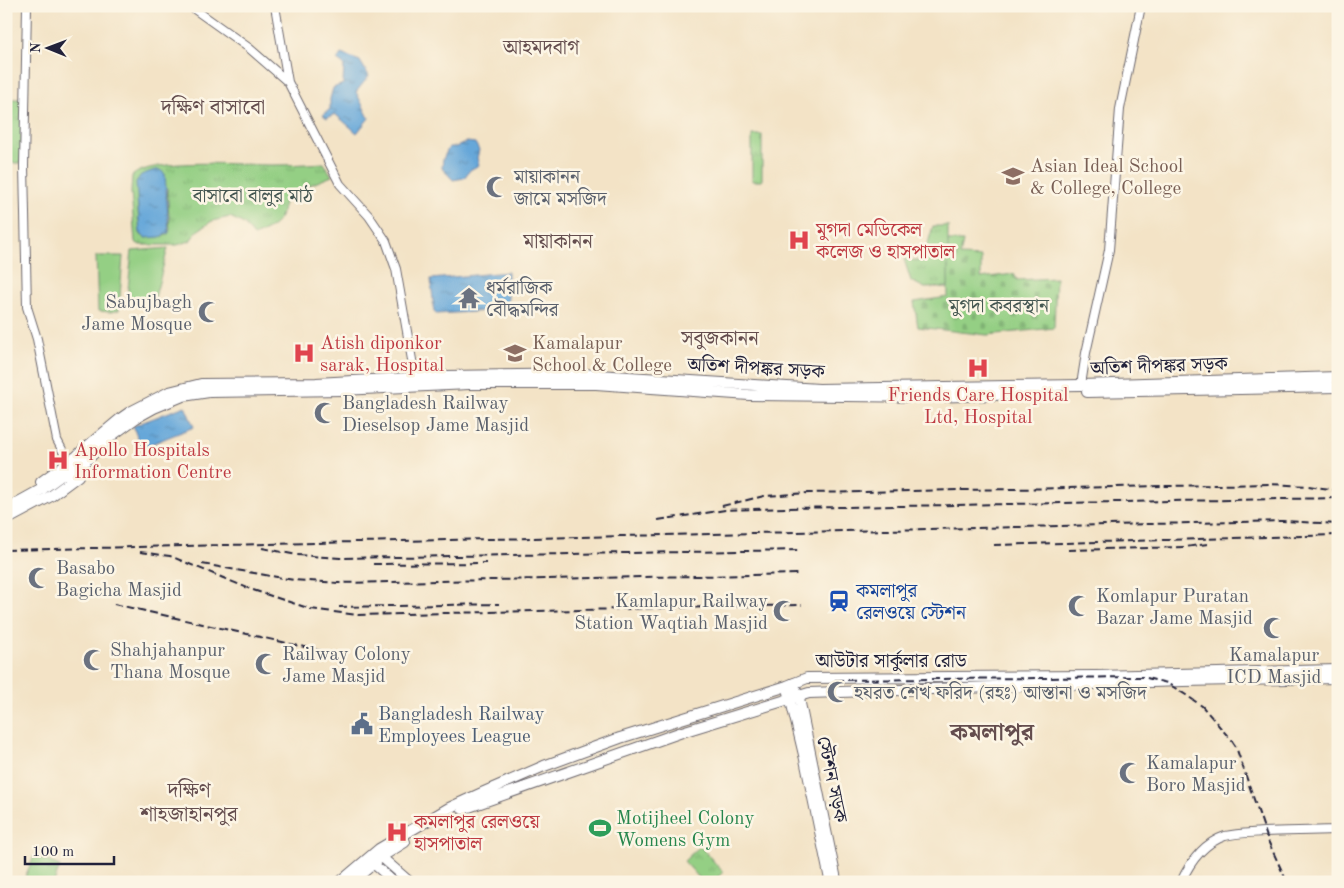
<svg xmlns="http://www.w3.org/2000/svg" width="1344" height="888" font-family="'Old Standard TT','Noto Serif Bengali',serif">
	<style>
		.cemetery { fill: url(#cemetery-stones); stroke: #5b7860 }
		.park { fill: url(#park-tufts); stroke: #5b7860; fill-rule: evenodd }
		.pitch { fill: #94cf84; stroke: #5b7860 }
		.water { fill: url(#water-ripples); stroke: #44648a }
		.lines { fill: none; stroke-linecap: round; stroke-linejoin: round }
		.tertiary-casing { stroke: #6b666c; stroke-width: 10 }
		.secondary-casing { stroke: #6b666c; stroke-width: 11 }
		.primary-casing { stroke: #6b666c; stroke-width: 12 }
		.tertiary { stroke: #fff; stroke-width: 8 }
		.secondary { stroke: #fff; stroke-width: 9 }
		.primary { stroke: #fff; stroke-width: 10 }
		.rail { stroke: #22223b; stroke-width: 2; stroke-dasharray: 8 4; stroke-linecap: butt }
		.labels { text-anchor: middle; stroke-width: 5; stroke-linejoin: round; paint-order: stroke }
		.education-label { font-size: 19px; fill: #785e54; stroke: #fcf5e5; text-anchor: start }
		.worship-label { font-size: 19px; fill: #5b616d; stroke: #fcf5e5; text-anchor: start }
		.park-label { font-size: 19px; fill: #445651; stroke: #fcf5e5 }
		.health-label { font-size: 19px; fill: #be3a42; stroke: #fcf5e5; text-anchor: start }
		.street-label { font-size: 19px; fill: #22223b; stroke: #fcf5e5 }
		.transit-label { font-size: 19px; fill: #164399; stroke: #fcf5e5; text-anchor: start }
		.service-label { font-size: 19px; fill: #4e5e75; stroke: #fcf5e5; text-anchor: start }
		.leisure-label { font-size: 19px; fill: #27864d; stroke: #fcf5e5; text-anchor: start }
		.neighbourhood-label { font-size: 20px; fill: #644d4e; stroke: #fcf5e5 }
		.quarter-label { font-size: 21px; fill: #644d4e; stroke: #fcf5e5 }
		.district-label { font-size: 24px; font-weight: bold; fill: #644d4e; stroke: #fcf5e5 }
	</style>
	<defs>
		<pattern id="cemetery-stones" width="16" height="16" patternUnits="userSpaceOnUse" patternTransform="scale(1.25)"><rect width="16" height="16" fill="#94cf84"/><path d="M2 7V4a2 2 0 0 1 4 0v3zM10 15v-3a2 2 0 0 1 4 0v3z" fill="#7fb173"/></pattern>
		<pattern id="park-tufts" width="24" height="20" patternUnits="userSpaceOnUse" patternTransform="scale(1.25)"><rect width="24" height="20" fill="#94cf84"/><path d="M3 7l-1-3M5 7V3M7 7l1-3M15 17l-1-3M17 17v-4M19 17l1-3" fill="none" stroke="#7fb173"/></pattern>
		<pattern id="water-ripples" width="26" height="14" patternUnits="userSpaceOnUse" patternTransform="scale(1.25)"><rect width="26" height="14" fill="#66a7d9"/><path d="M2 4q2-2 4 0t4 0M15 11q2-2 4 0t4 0" fill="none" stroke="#5488b1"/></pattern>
	</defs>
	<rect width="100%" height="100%" fill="#fcf5e5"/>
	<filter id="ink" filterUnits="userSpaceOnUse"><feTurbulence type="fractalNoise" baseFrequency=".02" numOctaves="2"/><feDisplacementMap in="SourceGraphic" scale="10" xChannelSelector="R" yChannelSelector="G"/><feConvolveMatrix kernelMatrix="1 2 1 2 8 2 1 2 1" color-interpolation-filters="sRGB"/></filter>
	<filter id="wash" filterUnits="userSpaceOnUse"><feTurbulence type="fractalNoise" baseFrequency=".0096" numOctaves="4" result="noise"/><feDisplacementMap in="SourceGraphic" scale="20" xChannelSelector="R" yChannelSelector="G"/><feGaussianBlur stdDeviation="1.12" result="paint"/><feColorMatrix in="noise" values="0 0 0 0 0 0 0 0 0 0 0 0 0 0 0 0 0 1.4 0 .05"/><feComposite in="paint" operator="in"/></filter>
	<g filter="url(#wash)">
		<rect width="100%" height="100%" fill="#f3e3c6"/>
		<path class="cemetery" d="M947,241H963L960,256L981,257V278L1014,274L1017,280L1056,278L1054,328L987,335L918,327L914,302L948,297Z"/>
		<path class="park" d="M6,99H22L21,163H6Z
			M752,135H762V181H752Z
			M324,163L332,176L305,187L285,198C280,224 277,225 254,236L244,224L230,217L212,221L197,231L190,241L177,245H140L135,242L131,192L132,176C151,157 244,165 273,165C290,165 307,164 324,163ZM167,187L170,230L167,235C157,238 151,237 142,236L140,233L137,199Z
			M933,226H948V287L925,288L911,281L904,259L923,261Z
			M700,846L723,872L713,882H703L684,861Z
			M34,856L60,866L54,882H36L25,877Z"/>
		<path class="pitch" d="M168,248L154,301L127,299L132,251Z
			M96,256H123L119,310L111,312L98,311Z"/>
		<path class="water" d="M341,54L360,61L369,76L356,92L369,118L357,133L335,114L327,118L323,115L330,109V99L333,88L343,84L344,65L337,60Z
			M467,142L475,143L479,150L477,158L479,165L470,170L464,178L453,180L442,168L443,159L449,147H456Z
			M155,170H160L165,174L169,233L160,237L145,238L140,233L136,182L141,175Z
			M508,272V310L436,314L434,312L431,279Z
			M185,406L194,427L141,448L133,426Z"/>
	</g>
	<g filter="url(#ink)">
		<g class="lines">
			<g class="tertiary-casing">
				<path id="tertiary" d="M27,6L24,166L27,307L37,339L57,440L68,461L72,463
					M190,6L249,48L288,82L340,184L369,216L386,241L396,269L415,377
					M275,6L288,82
					M1081,385L1086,353L1109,250L1120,109L1141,6
					M1181,882C1190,862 1204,843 1225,836C1237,833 1251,833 1264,832C1287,831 1310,831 1333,830L1338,828"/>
			</g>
			<g class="secondary-casing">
				<path id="secondary" d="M793,683L799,696L837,882
					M787,686L804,757L830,882
					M378,854L410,882
					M368,859L394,882"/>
			</g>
			<g class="primary-casing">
				<path id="primary" d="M1087,392L1338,387
					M69,477L114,434L136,418L154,408L183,396L209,392L342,390L469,384H596L749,395L933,397L1053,393
					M41,482L74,458
					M6,509L44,488L66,472L76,457L84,449L120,419L130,412L169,392L201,384L316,383L445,376L582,374L819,389L1081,385L1338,377
					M6,520L51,496L78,476
					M463,809L682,732L809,693L1183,681L1338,678
					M340,882L379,849L449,808L484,792L544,766L620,738L787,686L807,678L1096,676L1338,670
					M352,882L381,857L405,842"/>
			</g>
			<use href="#tertiary" class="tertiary"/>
			<use href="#secondary" class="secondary"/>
			<use href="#primary" class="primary"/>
			<path class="rail" d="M722,506L764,496L809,493L1269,484L1308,486L1338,490
				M658,520L725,510L789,508L1338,498
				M994,545L1338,535
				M262,548L297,555L340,558L800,550
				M6,550L1283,521L1338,524
				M1068,550L1185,547L1208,544
				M140,552L170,556L250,589L311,609L358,615L802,605
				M202,564L294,580L338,583L800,574
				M373,564L486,563
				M114,604L322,651
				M339,607L499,604
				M835,680L1143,677L1167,683L1186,695L1202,706L1232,741L1236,747L1269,843L1287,882"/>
		</g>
	</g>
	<defs>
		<g id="university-bare" transform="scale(1.725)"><path d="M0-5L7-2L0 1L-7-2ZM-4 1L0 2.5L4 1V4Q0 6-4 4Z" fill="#8d6e63" stroke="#fcf5e5" stroke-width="2.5" paint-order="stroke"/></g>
		<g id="mosque-bare" transform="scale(1.725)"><path d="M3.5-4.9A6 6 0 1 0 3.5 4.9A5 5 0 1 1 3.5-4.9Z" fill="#6b7280" stroke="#fcf5e5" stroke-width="2.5" paint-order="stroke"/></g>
		<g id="hospital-bare" transform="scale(1.725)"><path d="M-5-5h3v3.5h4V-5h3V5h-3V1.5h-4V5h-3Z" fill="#e0444e" stroke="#fcf5e5" stroke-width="2.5" paint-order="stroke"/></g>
		<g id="temple-bare" transform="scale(1.725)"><path d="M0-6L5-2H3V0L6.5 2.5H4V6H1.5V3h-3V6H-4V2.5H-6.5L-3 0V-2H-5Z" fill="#6b7280" stroke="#fcf5e5" stroke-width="2.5" paint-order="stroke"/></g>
		<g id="station-bare" transform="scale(1.725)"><path d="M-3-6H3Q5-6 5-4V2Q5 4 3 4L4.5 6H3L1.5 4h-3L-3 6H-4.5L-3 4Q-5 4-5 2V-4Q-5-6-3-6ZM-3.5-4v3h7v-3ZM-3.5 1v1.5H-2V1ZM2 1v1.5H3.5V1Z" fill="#1a4fb4" stroke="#fcf5e5" stroke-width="2.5" paint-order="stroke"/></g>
		<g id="civic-bare" transform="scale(1.725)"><path d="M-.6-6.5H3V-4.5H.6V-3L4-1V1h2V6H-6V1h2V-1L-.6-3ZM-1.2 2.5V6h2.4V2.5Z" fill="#5c6f8a" stroke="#fcf5e5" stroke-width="2.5" paint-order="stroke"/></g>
		<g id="stadium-bare" transform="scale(1.725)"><path d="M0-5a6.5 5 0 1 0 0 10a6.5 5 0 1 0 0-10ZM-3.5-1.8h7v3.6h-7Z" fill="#2e9e5b" stroke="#fcf5e5" stroke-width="2.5" paint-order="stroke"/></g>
	</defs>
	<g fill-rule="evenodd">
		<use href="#university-bare" x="1013" y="176"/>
		<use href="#mosque-bare" x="497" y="187"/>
		<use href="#hospital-bare" x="799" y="240"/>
		<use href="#temple-bare" x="469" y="298"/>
		<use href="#mosque-bare" x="209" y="312"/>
		<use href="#hospital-bare" x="304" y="353"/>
		<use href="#university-bare" x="515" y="353"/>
		<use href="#hospital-bare" x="978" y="368"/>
		<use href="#mosque-bare" x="325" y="413"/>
		<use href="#hospital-bare" x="58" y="460"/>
		<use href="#mosque-bare" x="39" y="578"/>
		<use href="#station-bare" x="839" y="601"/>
		<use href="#mosque-bare" x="1079" y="606"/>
		<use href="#mosque-bare" x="784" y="611"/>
		<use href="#mosque-bare" x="1274" y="628"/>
		<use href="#mosque-bare" x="94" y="660"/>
		<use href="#mosque-bare" x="266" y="664"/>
		<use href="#mosque-bare" x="838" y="692"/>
		<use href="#civic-bare" x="362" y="724"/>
		<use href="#mosque-bare" x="1130" y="773"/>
		<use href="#stadium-bare" x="600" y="828"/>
		<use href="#hospital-bare" x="397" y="832"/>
	</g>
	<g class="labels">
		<g class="education-label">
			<text x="1030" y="172">Asian Ideal School<tspan x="1030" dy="22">&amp; College, College</tspan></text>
			<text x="532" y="349">Kamalapur<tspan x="532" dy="22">School &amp; College</tspan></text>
		</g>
		<g class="worship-label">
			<text x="514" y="183">মায়াকানন<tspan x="514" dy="22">জামে মসজিদ</tspan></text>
			<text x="486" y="294">ধর্মরাজিক<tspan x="486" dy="22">বৌদ্ধমন্দির</tspan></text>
			<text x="192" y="308" text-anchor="end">Sabujbagh<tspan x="192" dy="22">Jame Mosque</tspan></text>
			<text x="342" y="409">Bangladesh Railway<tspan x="342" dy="22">Dieselsop Jame Masjid</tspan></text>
			<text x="56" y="574">Basabo<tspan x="56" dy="22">Bagicha Masjid</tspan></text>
			<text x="1096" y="602">Komlapur Puratan<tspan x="1096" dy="22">Bazar Jame Masjid</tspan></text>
			<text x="768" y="607" text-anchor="end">Kamlapur Railway<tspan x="768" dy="22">Station Waqtiah Masjid</tspan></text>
			<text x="110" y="656">Shahjahanpur<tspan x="110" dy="22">Thana Mosque</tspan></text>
			<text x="282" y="660">Railway Colony<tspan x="282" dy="22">Jame Masjid</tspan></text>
			<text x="1274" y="661" text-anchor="middle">Kamalapur<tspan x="1274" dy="22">ICD Masjid</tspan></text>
			<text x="854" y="699">হযরত শেখ ফরিদ (রহঃ) আস্তানা ও মসজিদ</text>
			<text x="1146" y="769">Kamalapur<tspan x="1146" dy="22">Boro Masjid</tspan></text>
		</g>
		<g class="park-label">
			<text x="253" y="202">বাসাবো বালুর মাঠ</text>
			<text x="999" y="312">মুগদা কবরস্থান</text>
		</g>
		<g class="health-label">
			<text x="816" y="236">মুগদা মেডিকেল<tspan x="816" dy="22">কলেজ ও হাসপাতাল</tspan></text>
			<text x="320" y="349">Atish diponkor<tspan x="320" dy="22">sarak, Hospital</tspan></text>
			<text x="978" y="401" text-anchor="middle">Friends Care Hospital<tspan x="978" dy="22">Ltd, Hospital</tspan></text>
			<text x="74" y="456">Apollo Hospitals<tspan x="74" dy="22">Information Centre</tspan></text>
			<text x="414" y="828">কমলাপুর রেলওয়ে<tspan x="414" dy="22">হাসপাতাল</tspan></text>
		</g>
		<g class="street-label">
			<text transform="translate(1159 365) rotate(-2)" y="7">অতিশ দীপঙ্কর সড়ক</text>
			<text transform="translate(756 367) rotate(3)" y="7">অতিশ দীপঙ্কর সড়ক</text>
			<text x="891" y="667">আউটার সার্কুলার রোড</text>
			<text transform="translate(833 779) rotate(78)" y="7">স্টেশন সড়ক</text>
		</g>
		<g class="transit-label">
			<text x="856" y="597">কমলাপুর<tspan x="856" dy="22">রেলওয়ে স্টেশন</tspan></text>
		</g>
		<g class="service-label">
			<text x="378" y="720">Bangladesh Railway<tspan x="378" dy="22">Employees League</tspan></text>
		</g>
		<g class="leisure-label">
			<text x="616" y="824">Motijheel Colony<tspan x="616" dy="22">Womens Gym</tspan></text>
		</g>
		<g class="neighbourhood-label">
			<text x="541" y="54">আহমদবাগ</text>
			<text x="558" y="248">মায়াকানন</text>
			<text x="720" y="345">সবুজকানন</text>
		</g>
		<g class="quarter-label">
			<text x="213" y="114">দক্ষিণ বাসাবো</text>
			<text x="189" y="797">দক্ষিণ<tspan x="189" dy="24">শাহজাহানপুর</tspan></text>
		</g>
		<g class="district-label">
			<text x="992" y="740">কমলাপুর</text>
		</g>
	</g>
	<rect width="1344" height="888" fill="none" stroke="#fcf5e5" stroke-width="25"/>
	<g transform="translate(48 48) rotate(271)" stroke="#fcf5e5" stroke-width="4" paint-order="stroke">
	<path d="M0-4L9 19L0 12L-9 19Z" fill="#22223b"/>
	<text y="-8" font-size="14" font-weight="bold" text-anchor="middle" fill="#22223b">N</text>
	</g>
	<path d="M25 856v8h89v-8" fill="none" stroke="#22223b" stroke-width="2.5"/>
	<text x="32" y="856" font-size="15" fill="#22223b" stroke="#fcf5e5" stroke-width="4" paint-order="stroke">100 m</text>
</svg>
